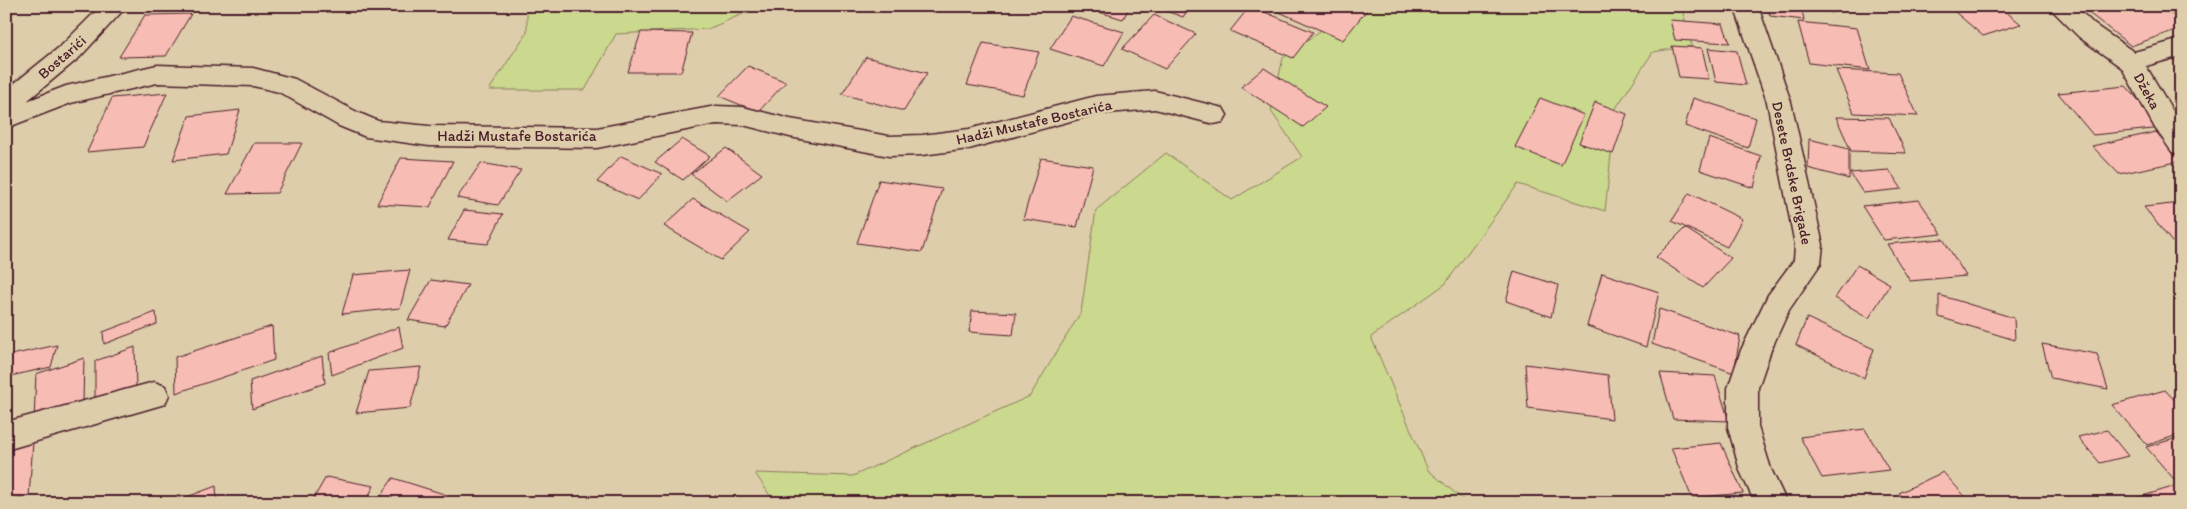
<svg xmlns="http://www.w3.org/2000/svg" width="2187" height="509" font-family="Itim,sans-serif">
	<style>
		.green { fill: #cad98d; stroke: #8a7c5c }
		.building { fill: #f7bcb3; stroke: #4a1f2b }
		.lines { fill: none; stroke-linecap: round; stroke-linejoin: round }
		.minor-casing { stroke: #4a1f2b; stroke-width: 3 }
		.minor { fill: #decdaa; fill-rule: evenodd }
		.labels { text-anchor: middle; stroke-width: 5; stroke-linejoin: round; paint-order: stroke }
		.street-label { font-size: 15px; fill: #4a1f2b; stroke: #decdaa }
	</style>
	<rect width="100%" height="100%" fill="#decdaa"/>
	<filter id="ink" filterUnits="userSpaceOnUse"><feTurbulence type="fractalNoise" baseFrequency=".02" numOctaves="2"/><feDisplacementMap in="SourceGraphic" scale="10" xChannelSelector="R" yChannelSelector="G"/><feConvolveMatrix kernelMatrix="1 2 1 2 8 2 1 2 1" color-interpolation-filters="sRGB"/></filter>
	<g filter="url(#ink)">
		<path class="green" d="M527,6H761L708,29L616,34L585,90H489L527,32Z
			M1354,6H1681L1692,46L1653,52L1616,108L1605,211L1518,184L1445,284L1371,337L1428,470L1467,503H775L755,473L853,476L1030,396L1081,312L1096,210L1166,153L1232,200L1302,157L1271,111L1283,58Z"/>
		<path class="building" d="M1079,6H1130L1123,19Z
			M1152,6H1190L1183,17Z
			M1250,6L1313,32L1293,58L1230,31Z
			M1281,6H1370L1343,40L1277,11Z
			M1768,6H1801L1804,20L1770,16Z
			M1823,6H1858L1830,13Z
			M1970,6H1999L2021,24L1983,36L1954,11Z
			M2080,6H2160L2181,21V28L2131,46Z
			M191,14L166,56L119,57L145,15Z
			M1154,15L1196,34L1165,69L1122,49Z
			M1071,16L1124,32L1104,66L1050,49Z
			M1670,20L1723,24L1730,43L1675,40Z
			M1798,22L1857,28L1870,70L1809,63Z
			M641,32L692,33L681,72H628Z
			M983,43L1039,52L1023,95L967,85Z
			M1672,46L1702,48L1709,79L1679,77Z
			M1708,48L1737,51L1746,85L1716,82Z
			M866,57L927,73L904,111L842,94Z
			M748,66L786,82L758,112L719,96Z
			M1264,68L1326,107L1303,127L1241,87Z
			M1836,70L1898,73L1918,116L1854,113Z
			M2126,86L2163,128L2093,135L2058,93Z
			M167,93L143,147L87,152L112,98Z
			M1540,98L1584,115L1561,165L1515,147Z
			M1693,98L1756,118L1748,148L1685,126Z
			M1595,102L1627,114L1613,154L1579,143Z
			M240,110L226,154L173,160L189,116Z
			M1836,117L1889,118L1906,153L1851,151Z
			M2156,132L2181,157V161L2119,174L2092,146Z
			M1709,138L1761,156L1754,188L1700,170Z
			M682,139L710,156L683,180L655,162Z
			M1809,139L1849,149V179L1808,168Z
			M254,143H302L277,193L227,194Z
			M726,148L762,174L727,201L691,174Z
			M621,156L662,174L638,200L597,182Z
			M401,158L453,161L430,207L377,204Z
			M1041,158L1093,166L1077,227L1023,219Z
			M481,163L521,170L498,205L457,198Z
			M1889,170L1902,189L1863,193L1850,173Z
			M879,180L942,189L922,252L857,243Z
			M1689,193L1742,219L1727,247L1672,221Z
			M693,199L750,232L721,260L664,226Z
			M1919,200L1942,234L1884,240L1862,206Z
			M2181,203V241L2172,242L2144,207Z
			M464,210L503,214L488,244L448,240Z
			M1685,228L1731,258L1703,288L1656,257Z
			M1943,239L1966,276L1910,281L1887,244Z
			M1857,265L1890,284L1869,318L1835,298Z
			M410,270L400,308L342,314L353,275Z
			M1514,271L1558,285L1551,317L1506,301Z
			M1602,273L1659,292L1646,347L1587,326Z
			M431,280L468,285L445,326L408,320Z
			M1939,295L2014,318L2015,340L1939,317Z
			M1659,309L1740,336L1734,373L1652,344Z
			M972,311L1016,313L1013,335L969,332Z
			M156,312L157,324L104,344L103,332Z
			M1807,318L1874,349L1864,378L1796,345Z
			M272,326L274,360L176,393L175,357Z
			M399,327L403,348L332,375L329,353Z
			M2042,344L2097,354L2108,389L2051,378Z
			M57,345L51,367L6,377L11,355Z
			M135,347L136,389L95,403V361Z
			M322,356L325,383L252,409L250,381Z
			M84,358L83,403L34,420L36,374Z
			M1525,364L1608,375L1612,419L1528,408Z
			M421,367L410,408L356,413L369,371Z
			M1660,373L1715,376L1729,421L1673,419Z
			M2165,390L2181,407V434L2147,445L2112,405Z
			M1865,429L1889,470L1822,478L1800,437Z
			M2107,430L2128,456L2100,463L2078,437Z
			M2181,437V485H2179L2146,447Z
			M33,442L29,496L6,503V450Z
			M1721,443L1743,493L1692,498L1671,448Z
			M1943,472L1971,503H1908L1899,493Z
			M326,477L374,486L365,503H311Z
			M393,478L447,495L442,503H376Z
			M2179,485L2181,503L2123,502Z
			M216,486L217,503H171Z"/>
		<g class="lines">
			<g class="minor-casing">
				<path id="minor" d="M101,6H127L80,57L27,101L66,86L157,65L253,68L295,79L357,112L378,121L429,126L597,128L716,106L743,107L790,119L889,136L922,135L969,129L1096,96L1155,91L1223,108L1227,115L1223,122L1214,124L1155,109L1096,114L969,149L922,155L889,156L790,137L743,125L716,124L597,148L429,146L366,137L339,126L279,92L253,86L157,83L71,103L6,128V90L62,45Z
					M1734,6H1758L1791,102L1823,245L1821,263L1789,310L1771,350L1758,388V427L1771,469L1787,503H1755L1740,471L1728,427V388L1741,350L1768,295L1794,260L1795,245L1767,102Z
					M2048,6H2075L2095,25L2134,52L2181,39V56L2146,66L2181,125V155L2172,152L2155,128L2122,68L2079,37Z
					M154,382L165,386L169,395L165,404L6,450V422Z"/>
			</g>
			<use href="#minor" class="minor"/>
		</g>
	</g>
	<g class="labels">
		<g class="street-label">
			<text transform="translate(62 57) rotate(-41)" y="5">Bostarići</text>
			<text transform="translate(2147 91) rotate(61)" y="5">Džeka</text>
			<text transform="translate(1034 122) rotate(-13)" y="5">Hadži Mustafe Bostarića</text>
			<text x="517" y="141">Hadži Mustafe Bostarića</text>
			<text transform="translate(1792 173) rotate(78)" y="5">Desete Brdske Brigade</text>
		</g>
	</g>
	<rect width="2187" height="509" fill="none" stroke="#decdaa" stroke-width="25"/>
	<rect x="12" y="12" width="2162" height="484" fill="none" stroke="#4a1f2b" stroke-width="2" filter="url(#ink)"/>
</svg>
